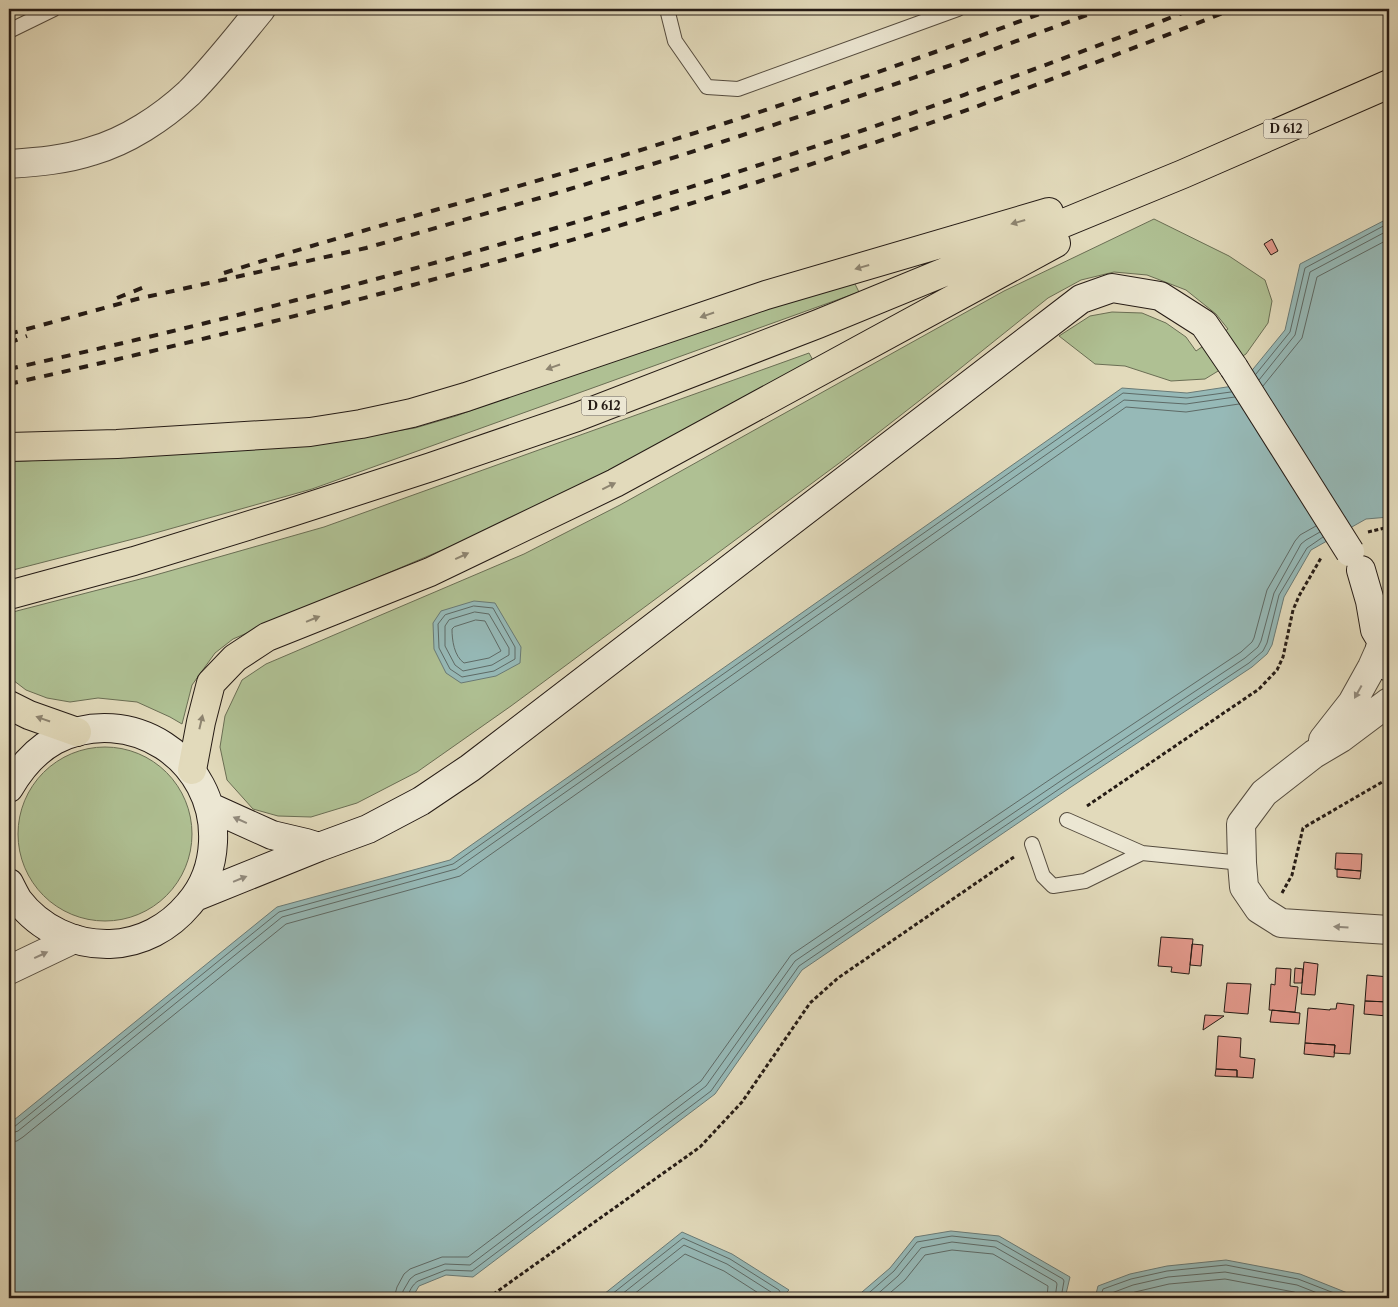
<svg xmlns="http://www.w3.org/2000/svg" width="1398" height="1307" font-family="'Libre Caslon Text',serif">
	<style>
		.green { fill: #afc093; stroke: #6a6e54 }
		.water { fill: #96b9b7; stroke: #697a76 }
		.lines { fill: none; stroke-linecap: round; stroke-linejoin: round }
		.shore { stroke: #5e6a66; stroke-width: 1 }
		.building { fill: #e3998c; stroke: #251b15 }
		.lane-casing { stroke: #544b3e; stroke-width: 16 }
		.street-casing { stroke: #544b3e; stroke-width: 30 }
		.secondary-casing { stroke: #251b15; stroke-width: 30 }
		.primary-casing { stroke: #251b15; stroke-width: 30 }
		.path { stroke: #251b15; stroke-width: 3; stroke-dasharray: 4 2.5; stroke-linecap: butt }
		.lane { stroke: #ece7d3; stroke-width: 14 }
		.street { stroke: #ece7d3; stroke-width: 28 }
		.secondary { stroke: #ece7d3; stroke-width: 28 }
		.primary { stroke: #e2dabb; stroke-width: 28 }
		.rail { stroke: #251b15; stroke-width: 4; stroke-dasharray: 9 9; stroke-linecap: butt }
		.secondary-bridge-casing { stroke: #251b15; stroke-width: 30; stroke-linecap: butt }
		.secondary-bridge { stroke: #ece7d3; stroke-width: 28 }
		.oneway { fill: #8d8470 }
		.oneway2 { fill: #928b7e }
		.labels { text-anchor: middle; stroke-width: 4; stroke-linejoin: round; paint-order: stroke }
		.shield { fill: #ece7d3; stroke: #61584e; stroke-width: 1 }
		.shield-label { font-size: 12px; font-weight: bold; fill: #251b15 }
	</style>
	<rect width="100%" height="100%" fill="#e2dabb"/>
	<filter id="stains"><feTurbulence type="fractalNoise" baseFrequency=".004" numOctaves="4"/><feColorMatrix values="0 0 0 0 .2 0 0 0 0 .09 0 0 0 0 .02 0 0 0 .5 -.17"/></filter>
	<radialGradient id="worn" r=".72"><stop offset=".6" stop-color="#630" stop-opacity="0"/><stop offset="1" stop-color="#630" stop-opacity=".3"/></radialGradient>
	<path class="green" d="M1154,219L1229,256L1265,280L1272,301L1268,323L1246,354L1205,379L1171,381L1125,366L1095,364L1059,336L1090,316L1112,312L1142,313L1166,323L1186,337L1196,351L1228,329L1216,314L1186,290L1147,275L1114,272L1081,280L1048,298L942,383L842,461L511,706L417,772L357,803L311,817L278,816L253,809L227,780L220,747L225,716L242,680L266,664L524,554L620,505L1004,291Z
		M852,278L859,292L312,489L141,537L9,571V462L333,441L415,428L456,416L646,346Z
		M809,353L816,366L515,519L233,639L215,653L192,685L182,724L170,717L137,702L98,698L70,702L47,698L26,690L9,677V613L152,576L324,527Z
		M18 834a87 87 0 1 1 174 0a87 87 0 1 1-174 0Z"/>
	<path class="water" d="M1389,218V517L1366,519L1311,550L1284,597L1272,645L1267,654L1252,667L1071,787L802,970L715,1094L473,1277L446,1275L419,1286L412,1298H9V1124L277,907L450,860L1122,388L1187,393L1240,385L1285,330L1300,264Z
		M474,601L495,603L521,647L520,663L496,676L461,683L446,673L434,649L433,623L441,611Z
		M951,1231L999,1236L1070,1277L1065,1298H855L890,1268L915,1237Z
		M682,1232L732,1254L789,1290L781,1298H599Z
		M1226,1260L1300,1274L1360,1298H1095L1098,1286L1130,1274L1167,1266Z"/>
	<g class="lines">
		<path class="shore" d="M1256,374L1290,332L1305,268L1389,223
			M1259,380L1295,335L1310,272L1389,230
			M1263,386L1302,338L1317,277L1389,239
			M474,606L493,608L515,647V659L494,671L462,677L450,669L439,648L438,624L445,615Z
			M475,612L489,614L509,648V655L492,665L463,671L455,665L445,646V626L449,620Z
			M476,620L485,621L501,651L489,658L464,663C454,656 452,640 452,629L454,627Z
			M9,1128L14,1127L279,912L453,864L1123,393L1187,398L1231,392
			M9,1134L18,1131L282,917L456,869L1124,400L1186,404L1235,397
			M9,1142L17,1141L23,1137L286,924L460,876L1126,407L1186,412L1239,404
			M394,1298L397,1287L404,1274L410,1269L442,1257H468L701,1081L791,955L1061,772L1241,652L1252,642L1254,638L1267,590L1295,541L1300,535L1316,526
			M402,1298L403,1291L410,1279L415,1275L445,1264L470,1265L706,1086L795,961L1065,778L1245,658L1258,647L1261,641L1274,593L1301,544L1306,540L1320,532
			M408,1298C408,1292 413,1284 418,1281L446,1270L472,1271L711,1091L799,966L1068,783L1249,663L1263,651L1267,643L1279,595L1307,548L1323,537
			M607,1298L683,1238L730,1259L779,1290L780,1292L778,1298
			M617,1298L684,1245L727,1264L771,1292L772,1298
			M629,1298L685,1254L724,1271L763,1296L764,1298
			M863,1298L894,1271L917,1242L952,1236L997,1241L1063,1279L1064,1281L1061,1298
			M873,1298L898,1276L921,1248L952,1242L995,1247L1056,1282L1057,1284L1055,1298
			M884,1298L905,1280L925,1255L952,1250L993,1254L1048,1286L1047,1298
			M1100,1298L1103,1289L1131,1279L1167,1271L1226,1265L1298,1279L1347,1298
			M1107,1298L1109,1294L1133,1285L1168,1277L1225,1272L1297,1285L1330,1298
			M1118,1298L1135,1292L1169,1284L1225,1279L1294,1292L1310,1298"/>
	</g>
	<path class="building" d="M1272,239L1278,251L1271,255L1264,244Z
		M1336,853L1362,854L1361,871L1335,869Z
		M1337,869L1361,871L1360,879L1337,877Z
		M1161,937L1193,939L1189,974L1171,972L1172,967L1158,966Z
		M1192,944L1203,945L1201,966L1190,965Z
		M1304,962L1318,964L1315,995L1301,994Z
		M1276,968L1291,969L1290,986L1298,987L1295,1012L1269,1010L1271,984L1275,985Z
		M1295,968L1303,969L1302,983H1294Z
		M1367,975L1389,977V1002L1365,1001Z
		M1227,983L1251,984L1248,1014L1224,1012Z
		M1365,1001L1389,1002L1387,1016L1364,1014Z
		M1337,1003L1354,1005L1350,1054L1334,1053L1335,1045L1305,1043L1308,1008L1330,1010V1009H1336Z
		M1272,1010L1300,1013L1299,1024L1270,1022Z
		M1205,1015L1224,1016L1203,1030Z
		M1218,1036L1241,1038L1240,1057L1255,1059L1253,1078L1237,1077V1070L1216,1069Z
		M1305,1043L1335,1045L1334,1057L1304,1054Z
		M1216,1069L1237,1070V1077L1215,1076Z"/>
	<g class="lines">
		<g class="lane-casing">
			<path id="lane" d="M667,9L675,41L707,87L738,89L958,9
				M9,31L54,9
				M1067,820L1142,853L1242,863
				M1032,844L1043,876L1053,886L1085,881L1142,853"/>
		</g>
		<g class="street-casing">
			<path id="street" d="M9,164C36,162 65,160 92,151C127,141 162,118 189,93C215,67 238,37 261,9
				M1389,702L1341,738L1314,754L1264,793L1241,824L1242,863L1244,887L1259,909L1281,923L1389,930
				M1323,740L1352,703L1372,667L1380,649
				M9,970L74,939"/>
		</g>
		<g class="secondary-casing">
			<path id="secondary" d="M1361,570L1370,601L1375,630L1381,640
				M1389,626C1378,638 1377,655 1389,667
				M9,788C20,769 35,751 55,740C130,702 217,759 213,842C212,865 204,887 189,904C169,928 141,943 110,944C75,945 40,929 18,900C15,895 12,889 9,883
				M210,807L272,835L306,843L319,847
				M195,897L319,847L368,829L421,801L470,768L1081,299L1112,288L1160,296L1204,324L1234,368"/>
		</g>
		<g class="primary-casing">
			<path id="primary" d="M9,447L117,444L310,432L361,424L412,413L466,397L766,295L1049,212
				M9,595L134,561L289,513L431,467L577,417L818,324L1183,174L1389,84
				M9,705L29,715L77,732
				M192,770L201,722L211,683L235,658L267,637L430,572L615,483L1056,243"/>
		</g>
		<path class="path" d="M1368,532L1389,527
			M1087,806L1259,689L1277,670L1283,657L1293,610L1299,596L1321,558
			M1282,893L1292,875L1303,828L1389,778
			M488,1298L700,1147L742,1102L810,1003L838,978L1014,857"/>
		<use href="#lane" class="lane"/>
		<use href="#street" class="street"/>
		<use href="#secondary" class="secondary"/>
		<use href="#primary" class="primary"/>
		<path class="rail" d="M224,273C359,230 496,194 631,153C773,109 914,61 1053,9
			M117,298L147,286
			M9,334L137,299L366,248L550,195L679,156L816,111L957,63L1103,9
			M9,343L27,336
			M9,369C339,296 665,203 983,88C1053,62 1123,37 1192,9
			M9,384C143,354 276,322 409,286C688,211 965,116 1233,9"/>
		<g class="secondary-bridge-casing">
			<path id="secondary-bridge" d="M1234,368L1350,552"/>
		</g>
		<use href="#secondary-bridge" class="secondary-bridge"/>
	</g>
	<defs><path id="oneway-solid" d="M-6-.8H1V-3.2L6.5 0L1 3.2V.8H-6Z" transform="scale(1.25)"/></defs>
	<g class="oneway">
		<use href="#oneway-solid" transform="translate(1018 222) rotate(164)"/>
		<use href="#oneway-solid" transform="translate(862 267) rotate(164)"/>
		<use href="#oneway-solid" transform="translate(707 315) rotate(161)"/>
		<use href="#oneway-solid" transform="translate(553 367) rotate(161)"/>
		<use href="#oneway-solid" transform="translate(609 486) rotate(-26)"/>
		<use href="#oneway-solid" transform="translate(462 556) rotate(-25)"/>
		<use href="#oneway-solid" transform="translate(313 619) rotate(-22)"/>
		<use href="#oneway-solid" transform="translate(43 719) rotate(-161)"/>
		<use href="#oneway-solid" transform="translate(201 722) rotate(-77)"/>
	</g>
	<g class="oneway2">
		<use href="#oneway-solid" transform="translate(1358 692) rotate(119)"/>
		<use href="#oneway-solid" transform="translate(240 820) rotate(-156)"/>
		<use href="#oneway-solid" transform="translate(240 879) rotate(-22)"/>
		<use href="#oneway-solid" transform="translate(1341 927) rotate(-176)"/>
		<use href="#oneway-solid" transform="translate(41 955) rotate(-25)"/>
	</g>
	<g class="labels">
		<g class="shield">
			<rect x="1263.5" y="119.5" width="45" height="19" rx="4"/>
			<rect x="581.5" y="396.5" width="45" height="19" rx="4"/>
		</g>
		<g class="shield-label">
			<text x="1286" y="133">D 612</text>
			<text x="604" y="410">D 612</text>
		</g>
	</g>
	<rect width="1398" height="1307" fill="none" stroke="#e2dabb" stroke-width="30"/>
	<rect x="10" y="10" width="1378" height="1287" fill="none" stroke="#251b15" stroke-width="2.5"/>
	<rect x="15" y="15" width="1368" height="1277" fill="none" stroke="#251b15"/>
	<rect width="100%" height="100%" filter="url(#stains)"/>
	<rect width="100%" height="100%" fill="url(#worn)"/>
</svg>
